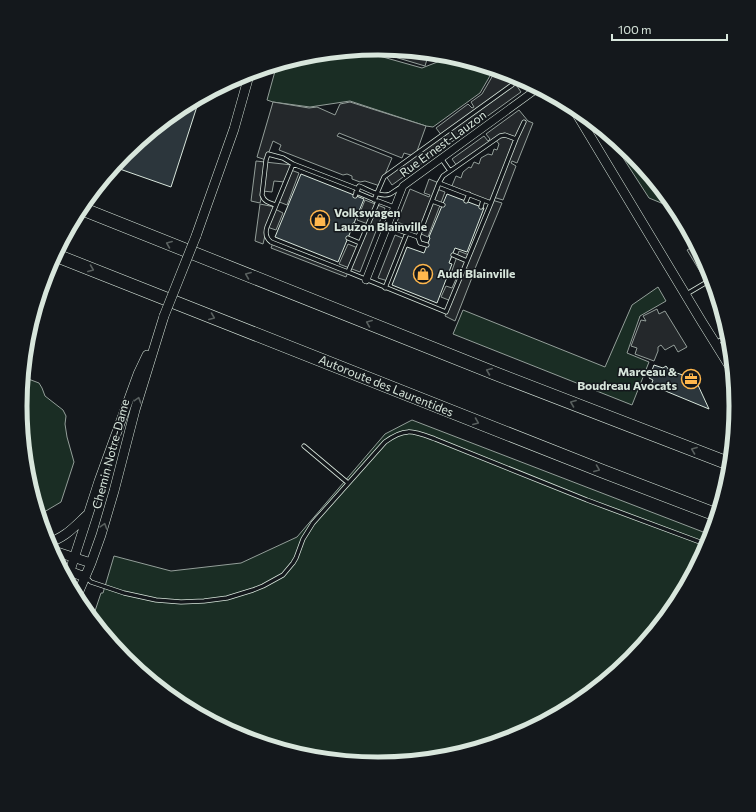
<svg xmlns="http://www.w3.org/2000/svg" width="756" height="812" font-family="Commissioner,sans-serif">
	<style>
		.green { fill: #1a2d24; stroke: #939e99 }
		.parking { fill: #24282b; stroke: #939e99 }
		.building { fill: #2c363c; stroke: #d8e6dc }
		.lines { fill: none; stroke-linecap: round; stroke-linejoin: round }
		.service-casing { stroke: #d8e6dc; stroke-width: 5 }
		.minor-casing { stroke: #d8e6dc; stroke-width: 8 }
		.tertiary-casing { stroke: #d8e6dc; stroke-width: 10 }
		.motorway-casing { stroke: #d8e6dc; stroke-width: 14 }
		.service { stroke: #14181c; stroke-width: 3.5 }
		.minor { stroke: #14181c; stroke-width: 7 }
		.tertiary { stroke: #14181c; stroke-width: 9 }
		.motorway { stroke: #14181c; stroke-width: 13 }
		.tertiary-bridge-casing { stroke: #d8e6dc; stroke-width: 10; stroke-linecap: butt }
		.tertiary-bridge { stroke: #14181c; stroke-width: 9 }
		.oneway { stroke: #59605f }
		.labels { text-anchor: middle; stroke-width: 3; stroke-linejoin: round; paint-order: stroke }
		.street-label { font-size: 12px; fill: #d8e6dc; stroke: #14181c }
		.poi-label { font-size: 12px; font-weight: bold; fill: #d8e6dc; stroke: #14181c; text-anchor: start }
		.rim { fill: none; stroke: #d8e6dc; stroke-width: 5 }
	</style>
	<rect width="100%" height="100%" fill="#14181c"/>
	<path class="green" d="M358,50L422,68L440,61L443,54L448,55L494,69L480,93L433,127L426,126L350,101L310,107L273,102L267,100L277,64L308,55Z
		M607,133L631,153L676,209L649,198Z
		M658,287L666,301L640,316L627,353L649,362L632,405L453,334L463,310L605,367L632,305Z
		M23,377L39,383L42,388L45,396L63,410L66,416L65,424L67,437L74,462L61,502L39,515L27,476L20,406Z
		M412,420L711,535L709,543L676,605L631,659L577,704L515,737L448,757L378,764L308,757L241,737L179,704L125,659L92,620L101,593H103L114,556L171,571L241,563L297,537L385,434Z"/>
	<path class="parking" d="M379,48L421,52L440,54L432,60L430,56H428L425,66L378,52Z
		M496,70L508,73L521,92L392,185L386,176L414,156L404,153L402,158L339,133L337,136L392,158L380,186L365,181L360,182L352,179V176L347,174L343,175L279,150L281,145L273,141L266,160L257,157L273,102L309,108L317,107L335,115L340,104L350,102L426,126L416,154L442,136L436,128L468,104L472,108L474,107L471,102L482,94Z
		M519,110L528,121L533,123L517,163L512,161L511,163L516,166L503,200L493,197L492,200L502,203L474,271L465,268L463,271L473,275L455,321L445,316L451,301L441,297L446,286L452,288L456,279L450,276L459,251L469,255L491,203L451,188L456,176L461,178L463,172L469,167L471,168L474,162L479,164L481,158L488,154L492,155L494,149L497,150L499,144L495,139L457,166L452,159L484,136L488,141L490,139L486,134Z
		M256,161L292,165L291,170L299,173L287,205L277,201L285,182L274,181L272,192L263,191L260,203L251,201Z
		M429,179L439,183L437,189L445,192L428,237L419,233L416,229L397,222L410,189L429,197L430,195L424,193Z
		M365,200L385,208L360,272L339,264L348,244L358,248L368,224L357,220Z
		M260,204L275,207V209L283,213L276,230L267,227L263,244L255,241Z
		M395,235L405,239L388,281L378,278Z
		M273,243L348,272L346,277L271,248Z
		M696,245L708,268L701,273L687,250Z
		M657,309L659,314L665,311L687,347L678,352L674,345L665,350L661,345L658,347V351L654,361L635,354L637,348L631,346L641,320L646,321L643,316Z"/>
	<path class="building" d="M200,97L171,187L114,167L125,153L179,108Z
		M301,174L364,199L338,262L275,237Z
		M447,194L484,208L467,252L455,248L449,263L452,264L437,303L392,285L407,247L424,253L430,238L429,237Z
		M654,365L663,368L666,366L669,370L688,377L691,370L709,409L651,385L653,380L649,378Z"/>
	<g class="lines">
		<g class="service-casing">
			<path id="service" d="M407,51L417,54L425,53
				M516,139L524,122
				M441,158L450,171
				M356,192L375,200
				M355,196L359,186C367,189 381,198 390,194C394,192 397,189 401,187
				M374,200L384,177L512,85
				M432,201L443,205
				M466,201L469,194
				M276,205C270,203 264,202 262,195L266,160L268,154L283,158L293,164
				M394,207L378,201L348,272L446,312L491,203
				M481,207L483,200
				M354,225L366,230
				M387,226L418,237L439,183L491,203L516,139L505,135L500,136L443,176L439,183
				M418,237L420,243L427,245
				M348,238L360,243
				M453,255L467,261
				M348,272L271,242C266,238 265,233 267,227L293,164L358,189
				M385,288L407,233
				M685,295L712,279
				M716,343L729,335
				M304,446L348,483
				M86,577L91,582L124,593L156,600L181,602L204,601L227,598L253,590L263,586L283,575L293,563L296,558L303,539L313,523L385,442C405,427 413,431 435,439L587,500L708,545"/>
		</g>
		<g class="minor-casing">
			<path id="minor" d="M366,280L403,186L538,88"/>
		</g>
		<g class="tertiary-casing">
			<path id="tertiary" d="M572,106L702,322L732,370
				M196,236L234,129L250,72
				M47,543C65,538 74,527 87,515
				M51,550L91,563
				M61,568L85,577
				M67,580L99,481L138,374L147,355
				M76,598L91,563L101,535L114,491L135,410L164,316"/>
		</g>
		<g class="motorway-casing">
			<path id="motorway" d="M80,208L494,373L730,464
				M55,255L602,471L717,515"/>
		</g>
		<use href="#service" class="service"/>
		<use href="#minor" class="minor"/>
		<use href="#tertiary" class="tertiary"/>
		<use href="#motorway" class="motorway"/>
		<g class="tertiary-bridge-casing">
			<path id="tertiary-bridge" d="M164,316L196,236"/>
		</g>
		<use href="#tertiary-bridge" class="tertiary-bridge"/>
	</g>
	<defs><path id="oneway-chevron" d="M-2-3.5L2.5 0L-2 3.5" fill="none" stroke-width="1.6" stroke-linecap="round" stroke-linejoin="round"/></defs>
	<g class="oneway">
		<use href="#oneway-chevron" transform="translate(169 244) rotate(-158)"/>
		<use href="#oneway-chevron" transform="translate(91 269) rotate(22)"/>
		<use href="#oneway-chevron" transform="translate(248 275) rotate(-158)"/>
		<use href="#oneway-chevron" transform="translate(212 317) rotate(22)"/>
		<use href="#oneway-chevron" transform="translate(369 323) rotate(-158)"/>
		<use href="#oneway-chevron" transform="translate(489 371) rotate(-158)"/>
		<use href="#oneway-chevron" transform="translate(138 400) rotate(-73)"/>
		<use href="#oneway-chevron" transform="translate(573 403) rotate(-159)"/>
		<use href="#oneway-chevron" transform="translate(476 422) rotate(22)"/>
		<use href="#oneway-chevron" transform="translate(694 450) rotate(-159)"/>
		<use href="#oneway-chevron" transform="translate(597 469) rotate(22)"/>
		<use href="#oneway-chevron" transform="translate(104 526) rotate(-73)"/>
	</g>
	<defs>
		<g id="shop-ring" transform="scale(1)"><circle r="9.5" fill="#14181c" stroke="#ffb74d" stroke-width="1.5"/><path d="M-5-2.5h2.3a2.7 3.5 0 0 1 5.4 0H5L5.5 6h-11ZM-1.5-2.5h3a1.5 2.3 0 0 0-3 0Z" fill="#ffb74d"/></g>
		<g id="office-ring" transform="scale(1)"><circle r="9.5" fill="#14181c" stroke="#ffb74d" stroke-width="1.5"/><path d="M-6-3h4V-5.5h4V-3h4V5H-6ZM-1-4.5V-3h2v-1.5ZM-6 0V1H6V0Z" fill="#ffb74d"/></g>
	</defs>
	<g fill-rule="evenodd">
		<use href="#shop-ring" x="320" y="220"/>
		<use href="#shop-ring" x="423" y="274"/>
		<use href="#office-ring" x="691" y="379"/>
	</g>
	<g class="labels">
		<g class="street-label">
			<text transform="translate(443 144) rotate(-36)" y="4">Rue Ernest-Lauzon</text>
			<text transform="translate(386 386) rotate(22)" y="4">Autoroute des Laurentides</text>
			<text transform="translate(111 454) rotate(-75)" y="4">Chemin Notre-Dame</text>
		</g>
		<g class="poi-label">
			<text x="334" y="217">Volkswagen<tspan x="334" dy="14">Lauzon Blainville</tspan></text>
			<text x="437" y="278">Audi Blainville</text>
			<text x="677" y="376" text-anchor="end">Marceau &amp;<tspan x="677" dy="14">Boudreau Avocats</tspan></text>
		</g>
	</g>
	<path d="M0 0H756V812H0ZM27 406a351 351 0 1 1 702 0a351 351 0 1 1-702 0Z" fill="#14181c" fill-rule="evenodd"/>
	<path class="rim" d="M27 406a351 351 0 1 1 702 0a351 351 0 1 1-702 0Z"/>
	<path d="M612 34v6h115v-6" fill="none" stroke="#d8e6dc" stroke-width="2"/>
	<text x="618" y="34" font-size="12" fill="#d8e6dc" stroke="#14181c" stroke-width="3" paint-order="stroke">100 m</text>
</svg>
